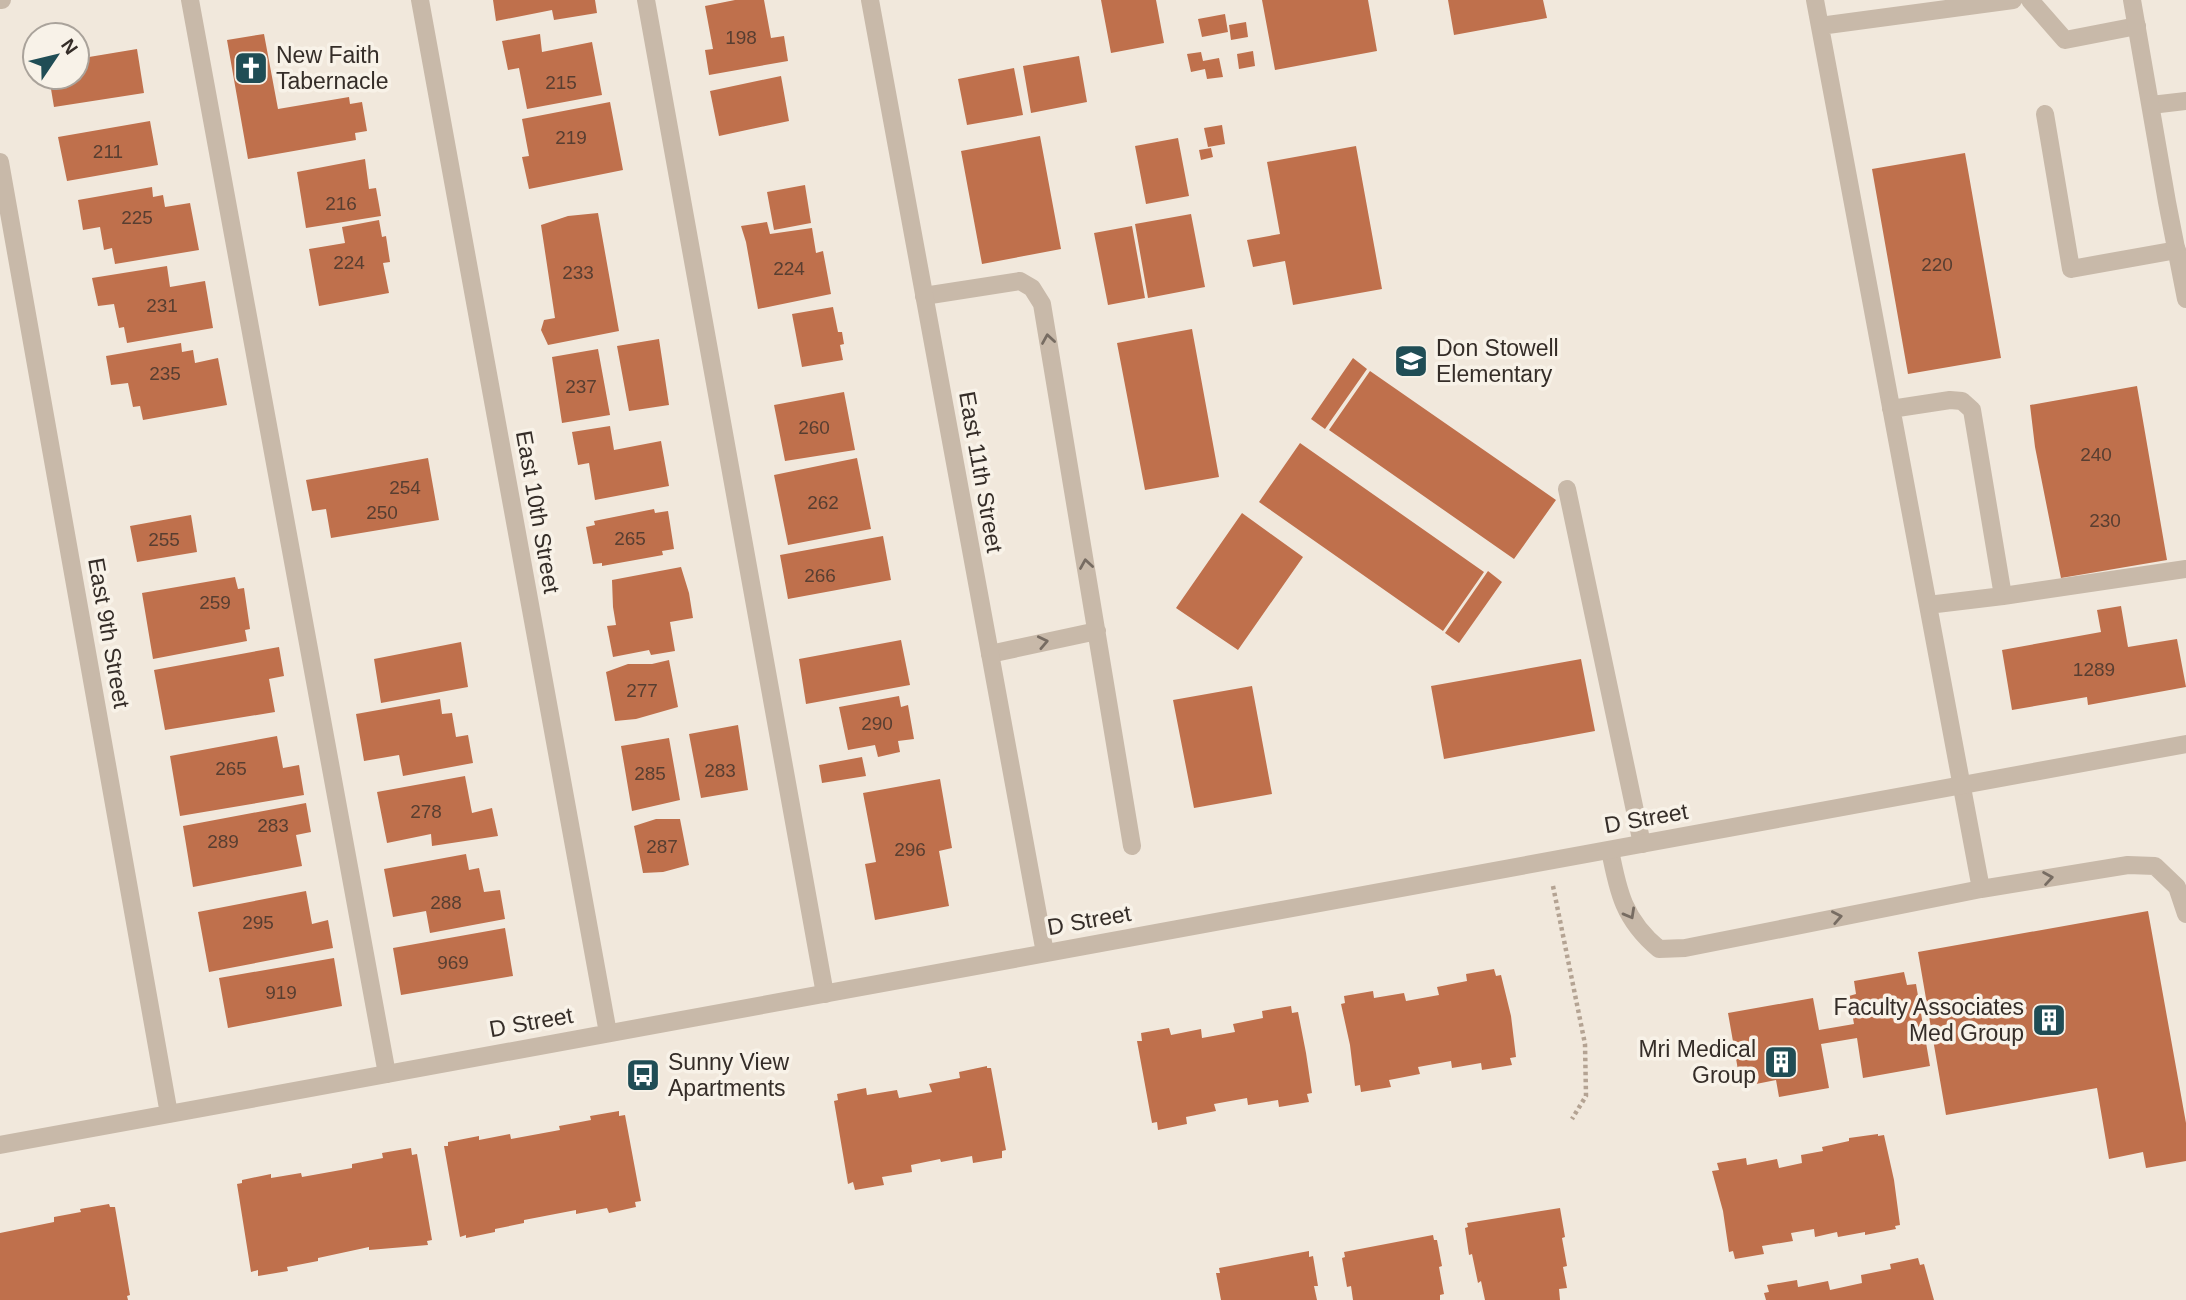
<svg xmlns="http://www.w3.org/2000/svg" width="2186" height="1300" font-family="Arial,sans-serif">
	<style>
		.building { fill: #bf704c }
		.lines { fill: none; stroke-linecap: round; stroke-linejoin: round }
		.path { stroke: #b4a393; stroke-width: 4.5; stroke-dasharray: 3.5 3.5; stroke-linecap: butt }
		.lane { stroke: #c8b9a9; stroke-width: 18 }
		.street { stroke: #c8b9a9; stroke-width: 18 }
		.oneway { stroke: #776c62 }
		.labels { text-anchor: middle; stroke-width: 7; stroke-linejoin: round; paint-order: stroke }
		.number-label { font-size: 19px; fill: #583e31 }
		.poi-label { font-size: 23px; fill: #352d28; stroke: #f8f2e8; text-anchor: start }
		.street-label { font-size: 23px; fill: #352d28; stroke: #f8f2e8 }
	</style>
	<rect width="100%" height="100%" fill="#f1e8dc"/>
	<path class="building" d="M493,0H595L597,13L554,20L552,10L496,21Z
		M735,0H764L771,38L784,36L788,61L709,75L705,50L713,49L705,6Z
		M1101,0H1156L1164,43L1111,53Z
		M1262,0H1368L1377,51L1275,70Z
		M1448,0H1543L1547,18L1454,35Z
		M1225,14L1228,32L1202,37L1198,19Z
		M1246,22L1248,37L1231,40L1229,25Z
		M264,34L278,109L349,97L350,104L362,102L367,131L355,133L356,140L248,159L227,40Z
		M540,34L542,52L592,42L602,95L527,109L519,68L508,70L502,41Z
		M137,49L144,93L54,107L49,77H77V59Z
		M1253,51L1255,66L1239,69L1237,54Z
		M1201,52L1203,61L1219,58L1223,77L1207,79L1205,69L1191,72L1187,54Z
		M1079,56L1087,102L1031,113L1023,66Z
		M1014,68L1023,115L967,125L958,79Z
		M781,76L789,121L719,136L710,91Z
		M610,102L623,170L529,189L522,157L529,156L522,119Z
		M150,121L158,165L67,181L58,137Z
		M1222,125L1225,144L1208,147L1204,128Z
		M1040,136L1061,249L982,264L961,151Z
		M1178,138L1189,196L1146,204L1135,146Z
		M1356,146L1382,289L1293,305L1285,261L1253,267L1247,240L1280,234L1267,162Z
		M1211,148L1213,157L1201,160L1199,150Z
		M1965,153L2001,358L1908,374L1872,169Z
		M365,159L369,189L376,188L381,216L306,228L297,172Z
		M805,185L811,223L774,230L767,192Z
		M152,187L153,197L163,195L165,207L190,203L199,250L115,264L112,248L104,250L100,227L83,230L78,200Z
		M598,213L619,331L548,345L541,330L544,320L555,318L541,225L568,216Z
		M1191,214L1205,287L1148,298L1135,224Z
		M379,220L382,237L386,236L390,262L383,263L389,293L319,306L309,249L345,243L342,227Z
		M767,222L770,234L812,228L816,253L823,251L831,294L758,309L746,242L741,226Z
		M1132,226L1145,298L1108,305L1094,233Z
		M167,266L170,287L205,281L213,328L127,343L124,327L119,328L114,304L98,306L92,278Z
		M833,307L838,332H842L844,344L840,345L843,360L802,367L792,314Z
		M1192,329L1219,477L1145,490L1117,343Z
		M659,339L669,405L629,411L617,346Z
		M181,343L182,352L193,350L195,363L218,358L227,405L143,420L140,406L133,407L128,383L111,385L106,356Z
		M598,349L610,415L562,423L552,357Z
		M1353,358L1367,369L1325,429L1311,419Z
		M1370,371L1556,500L1514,559L1329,430Z
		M2137,386L2167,560L2061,578L2035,447L2030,405Z
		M844,392L855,450L785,461L774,405Z
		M610,426L614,450L661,441L669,486L595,500L589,463L578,465L572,432Z
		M1300,443L1484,572L1443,631L1259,502Z
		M428,458L439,520L331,538L326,509L312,511L306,480Z
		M857,458L871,529L788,545L774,475Z
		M654,509L655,513L668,511L674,549L662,551L663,555L602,566V563L593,564L586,527L595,525L594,521Z
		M1242,513L1303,557L1238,650L1176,608Z
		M191,515L197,552L137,562L130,526Z
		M883,536L891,580L788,599L780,555Z
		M681,567L689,593L693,618L670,622L675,651L651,655L649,650L613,657L607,626L616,625L613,607L612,580Z
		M1488,571L1502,582L1459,643L1445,633Z
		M235,577L238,589L244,588L250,629L245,630L247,641L153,659L142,593Z
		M2121,606L2128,647L2177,639L2186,687L2088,705L2087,697L2012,710L2002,650L2101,632L2097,610Z
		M901,640L910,685L806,704L799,659Z
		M461,642L468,687L381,703L374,659Z
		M279,647L284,676L269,679L275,712L165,730L154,670Z
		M1581,659L1595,731L1444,759L1431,686Z
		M669,660L678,707L636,719L615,721L606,672L628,664H652Z
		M1252,686L1272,794L1194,808L1173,700Z
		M899,696L901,707L908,705L914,739L898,741L900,752L878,757L875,745L848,750L839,707Z
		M440,699L442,714L452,713L456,737L468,735L473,763L403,776L399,755L364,761L356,714Z
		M738,725L748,790L701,798L689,734Z
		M277,736L283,768L299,765L304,795L180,816L170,756Z
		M669,738L680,800L632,811L621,746Z
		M862,757L866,776L822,783L819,765Z
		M465,776L472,813L492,808L498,836L432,846L431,834L387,843L377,792Z
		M940,779L952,848L939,851L949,906L875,920L865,864L876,862L863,793Z
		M306,803L311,832L296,835L302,866L193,887L183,826Z
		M656,819H680L689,865L663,872L643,873L634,826Z
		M466,854L469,870L479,868L484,892L500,890L505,919L430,933L426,911L393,917L384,869Z
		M306,891L312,924L328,920L333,948L209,972L198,912Z
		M2148,911L2186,1123V1161L2146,1168L2143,1152L2109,1159L2097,1088L1946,1115L1918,952Z
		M505,928L513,976L401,995L393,948Z
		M334,958L342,1006L228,1028L219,978Z
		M1494,969L1496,976L1501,975L1511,1016L1516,1057L1510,1058L1512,1065L1482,1070L1481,1063L1452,1068L1451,1061L1418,1067L1420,1074L1389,1080L1391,1087L1361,1092L1360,1085L1355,1086L1350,1045L1341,1004L1345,1003L1344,996L1373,991L1374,998L1404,993L1406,1001L1439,995L1437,987L1467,981L1466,974Z
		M1904,972L1907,985L1916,984L1930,1066L1863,1078L1857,1038L1821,1044L1829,1088L1779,1097L1776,1080L1741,1087L1728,1013L1813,998L1819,1030L1854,1024L1849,996L1856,994L1854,981Z
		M1291,1006L1292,1013L1298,1012L1306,1053L1312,1093L1307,1094L1309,1102L1279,1107L1278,1100L1248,1105L1247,1098L1214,1104L1216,1111L1186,1117L1187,1124L1158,1130L1157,1122L1152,1123L1137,1041H1142L1141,1033L1169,1028L1171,1035L1201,1029L1202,1038L1235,1032L1233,1024L1263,1018L1262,1011Z
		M987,1066V1068H991L1006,1150L1002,1151V1158L973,1163L972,1156L941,1162L940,1159L911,1165L912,1172L882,1177L884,1185L855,1190L853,1182L848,1184L834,1101L838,1100L837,1094L866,1088L867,1095L897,1090L899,1098L932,1092L929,1084L960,1078L959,1072Z
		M619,1111V1116L625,1115L641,1201L635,1202L636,1207L609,1213L607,1208L576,1214V1210L524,1220V1223L495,1229V1232L466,1238V1235L460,1237L444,1146H448V1142L479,1136V1140L510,1134L511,1139L560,1130L559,1126L591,1120L590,1116Z
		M1878,1134V1136L1884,1135L1894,1180L1900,1225L1895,1226L1896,1229L1865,1235V1232L1838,1237L1837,1232L1815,1237L1814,1229L1791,1233L1793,1241L1762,1246L1764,1254L1735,1259L1733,1251L1729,1252L1723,1211L1712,1171L1719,1170L1717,1163L1746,1158L1747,1165L1777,1159L1779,1168L1802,1163L1801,1155L1823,1151L1822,1147L1849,1141V1138Z
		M411,1148L412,1155L417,1154L432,1240L427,1241L428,1245L369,1250V1247L318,1258V1261L287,1267L288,1271L258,1276V1270L251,1272L237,1184L242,1183V1180L271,1174V1178L301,1173L302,1177L352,1168V1164L383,1158L382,1153Z
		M109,1204L110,1207H115L130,1295L127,1296L128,1300H0V1233L54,1222V1217L81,1212L80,1209Z
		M1560,1208L1565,1237L1562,1238L1567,1266L1563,1267L1567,1288L1559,1289L1560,1300H1485L1481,1281L1478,1283L1472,1254L1469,1255L1465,1228L1468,1227L1467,1223Z
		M1433,1235L1434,1240H1437L1442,1266L1439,1267L1444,1294L1440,1295V1300H1353L1351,1286L1347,1287L1342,1258L1345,1257L1344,1252Z
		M1309,1251V1257L1313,1256L1318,1286H1314L1317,1300H1221L1216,1273H1220L1219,1268Z
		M1918,1258L1920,1265L1924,1264L1934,1300H1766L1764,1293L1769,1292L1767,1285L1797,1280L1798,1287L1828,1281L1830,1290L1862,1283L1861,1275L1891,1269L1890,1264Z"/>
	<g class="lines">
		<path class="path" d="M1553,886L1585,1044L1586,1096L1572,1119"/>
		<path class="lane" d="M190,0L387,1074
			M646,0L825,994
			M1815,0L1981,889
			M2030,0L2065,40L2137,26
			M1820,26L2013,0
			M2151,105L2186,101
			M2045,114L2071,269L2177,250
			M924,296L1020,281L1032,288L1042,304L1132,846
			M1891,409L1950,400L1962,401L1972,410L2003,596L1928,605
			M1567,489L1642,844
			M2003,596L2186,569
			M990,654L1097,631
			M1610,850C1618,892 1624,920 1659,949L1685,948L1981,889L2128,865L2155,866L2177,887L2186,914"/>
		<path class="street" d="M0,0H2
			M420,0L608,1033
			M870,0L1045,953
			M2132,0L2167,202L2186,299
			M0,162L169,1114
			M0,1145L2186,744"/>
	</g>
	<defs><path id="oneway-chevron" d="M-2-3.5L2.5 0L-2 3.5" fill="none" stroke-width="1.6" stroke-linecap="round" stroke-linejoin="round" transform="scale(1.75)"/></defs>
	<g class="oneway">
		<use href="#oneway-chevron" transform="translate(1048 339) rotate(-99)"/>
		<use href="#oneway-chevron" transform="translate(1086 564) rotate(-99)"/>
		<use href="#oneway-chevron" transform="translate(1043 642) rotate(-12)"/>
		<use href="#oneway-chevron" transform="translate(2048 878) rotate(-9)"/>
		<use href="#oneway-chevron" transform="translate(1630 914) rotate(61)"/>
		<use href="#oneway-chevron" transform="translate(1837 917) rotate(-11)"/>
	</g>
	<defs>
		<g id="church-square" transform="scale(1.75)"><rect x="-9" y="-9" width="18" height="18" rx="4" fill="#204d55" stroke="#f8f2e8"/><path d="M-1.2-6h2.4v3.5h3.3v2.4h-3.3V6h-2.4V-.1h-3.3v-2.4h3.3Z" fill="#fff"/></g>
		<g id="school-square" transform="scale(1.75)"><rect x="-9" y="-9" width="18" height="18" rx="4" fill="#204d55" stroke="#f8f2e8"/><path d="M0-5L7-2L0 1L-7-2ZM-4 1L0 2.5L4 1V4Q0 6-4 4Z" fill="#fff"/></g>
		<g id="building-square" transform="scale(1.75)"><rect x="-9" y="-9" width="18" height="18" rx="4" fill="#204d55" stroke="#f8f2e8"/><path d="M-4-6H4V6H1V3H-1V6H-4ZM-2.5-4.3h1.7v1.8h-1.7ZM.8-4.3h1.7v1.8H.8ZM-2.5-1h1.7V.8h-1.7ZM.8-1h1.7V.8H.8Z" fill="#fff"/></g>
		<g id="bus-square" transform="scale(1.75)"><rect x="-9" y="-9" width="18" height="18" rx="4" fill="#204d55" stroke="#f8f2e8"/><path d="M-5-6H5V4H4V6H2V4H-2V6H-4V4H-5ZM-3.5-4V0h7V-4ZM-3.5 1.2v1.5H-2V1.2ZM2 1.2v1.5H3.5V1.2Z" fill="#fff"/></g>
	</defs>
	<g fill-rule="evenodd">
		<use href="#church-square" x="251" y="68"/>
		<use href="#school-square" x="1411" y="361"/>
		<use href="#building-square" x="2049" y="1020"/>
		<use href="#building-square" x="1781" y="1062"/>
		<use href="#bus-square" x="643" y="1075"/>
	</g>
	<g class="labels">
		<g class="number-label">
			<text x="741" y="44">198</text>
			<text x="561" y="89">215</text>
			<text x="571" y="144">219</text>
			<text x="108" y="158">211</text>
			<text x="341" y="210">216</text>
			<text x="137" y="224">225</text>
			<text x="349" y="269">224</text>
			<text x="1937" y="271">220</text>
			<text x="789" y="275">224</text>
			<text x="578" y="279">233</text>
			<text x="162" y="312">231</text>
			<text x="165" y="380">235</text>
			<text x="581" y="393">237</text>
			<text x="814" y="434">260</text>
			<text x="2096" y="461">240</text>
			<text x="405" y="494">254</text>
			<text x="823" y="509">262</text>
			<text x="382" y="519">250</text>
			<text x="2105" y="527">230</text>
			<text x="630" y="545">265</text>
			<text x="164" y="546">255</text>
			<text x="820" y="582">266</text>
			<text x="215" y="609">259</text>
			<text x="2094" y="676">1289</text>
			<text x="642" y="697">277</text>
			<text x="877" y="730">290</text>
			<text x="231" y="775">265</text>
			<text x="720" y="777">283</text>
			<text x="650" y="780">285</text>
			<text x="426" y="818">278</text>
			<text x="273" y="832">283</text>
			<text x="223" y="848">289</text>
			<text x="662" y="853">287</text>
			<text x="910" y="856">296</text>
			<text x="446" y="909">288</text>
			<text x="258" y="929">295</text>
			<text x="453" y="969">969</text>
			<text x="281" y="999">919</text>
		</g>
		<g class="poi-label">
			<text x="276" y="63">New Faith<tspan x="276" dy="26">Tabernacle</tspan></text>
			<text x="1436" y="356">Don Stowell<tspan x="1436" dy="26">Elementary</tspan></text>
			<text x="2024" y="1015" text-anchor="end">Faculty Associates<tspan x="2024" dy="26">Med Group</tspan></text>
			<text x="1756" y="1057" text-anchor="end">Mri Medical<tspan x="1756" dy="26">Group</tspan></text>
			<text x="668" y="1070">Sunny View<tspan x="668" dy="26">Apartments</tspan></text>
		</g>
		<g class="street-label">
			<text transform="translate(981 472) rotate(80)" y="8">East 11th Street</text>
			<text transform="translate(538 512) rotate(80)" y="8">East 10th Street</text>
			<text transform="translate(109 633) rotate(80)" y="8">East 9th Street</text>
			<text transform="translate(1646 818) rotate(-10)" y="8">D Street</text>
			<text transform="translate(1089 920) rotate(-10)" y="8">D Street</text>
			<text transform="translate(531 1022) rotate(-10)" y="8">D Street</text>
		</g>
	</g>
	<g transform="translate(56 56) rotate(55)"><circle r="33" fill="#f8f2e8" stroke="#aaa39b" stroke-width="2"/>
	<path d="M0-5L12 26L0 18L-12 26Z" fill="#204d55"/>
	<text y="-10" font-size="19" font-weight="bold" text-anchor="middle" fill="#352d28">N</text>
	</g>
</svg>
